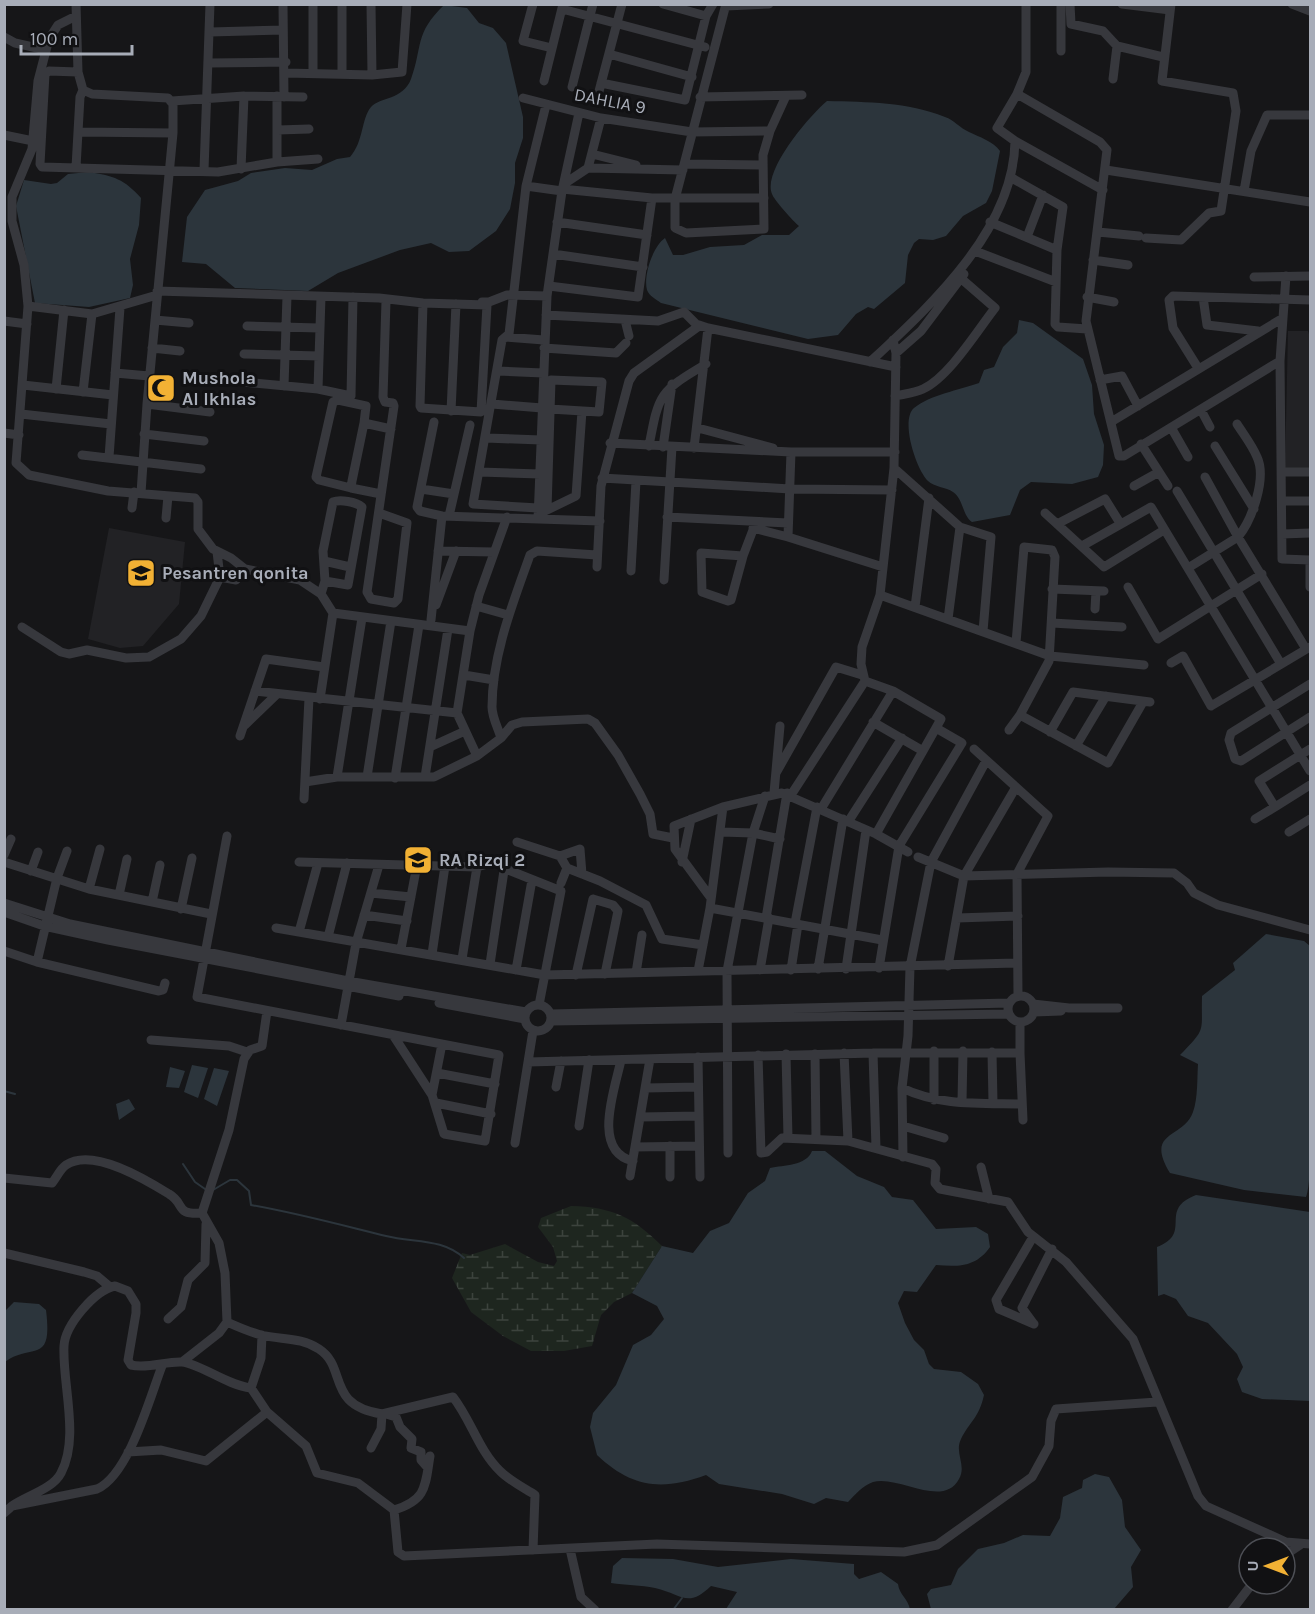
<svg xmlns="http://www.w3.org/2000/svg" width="1315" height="1614" font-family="Karla,sans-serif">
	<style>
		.built { fill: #222225 }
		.wetland { fill: url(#wetland-marsh) }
		.water { fill: #2c353c }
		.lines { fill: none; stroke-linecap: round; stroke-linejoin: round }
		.stream { stroke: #2c353c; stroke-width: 2 }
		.minor { stroke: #37383d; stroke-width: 9 }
		.labels { text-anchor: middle; stroke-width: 6; stroke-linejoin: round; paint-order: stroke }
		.street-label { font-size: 18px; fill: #a8adb8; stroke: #111113 }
		.poi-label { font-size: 18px; font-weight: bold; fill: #a8adb8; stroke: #111113; text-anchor: start }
	</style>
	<defs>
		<pattern id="wetland-marsh" width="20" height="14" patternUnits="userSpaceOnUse" patternTransform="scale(1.5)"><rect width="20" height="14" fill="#1e261f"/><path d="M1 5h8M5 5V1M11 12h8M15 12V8" fill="none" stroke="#3c433d"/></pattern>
	</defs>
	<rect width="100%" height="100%" fill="#161618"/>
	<path class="built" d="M1288,331H1308L1310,337V468H1285Z
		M109,528L185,542L179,604L143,646L120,648L88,639Z"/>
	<path class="wetland" d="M571,1206C612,1207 633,1217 662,1246L632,1293L614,1302L601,1315L592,1346L564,1351H531L503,1336L471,1312L452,1278L462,1253L470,1255L505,1244L538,1262L554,1266L557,1261L553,1247L538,1227L541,1218Z"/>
	<path class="water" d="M444,5L467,8L479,23L493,28L506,43L523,117V138L515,163V183L510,209L496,231L469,251L449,252L431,243L400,250L338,273L308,291L235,288L206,264L182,262L187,217L205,190L238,181L251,173L285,168L312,170L337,159L350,157C364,141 361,119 371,107C380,97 403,100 411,79C423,46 414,34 444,5Z
		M827,101C868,102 907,102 945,117C954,120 960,128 969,132C979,137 993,141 1000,151L992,191L986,203L963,216L946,236L933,240L919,239L914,243L908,255L905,283L874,309L868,307L856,314L838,335L808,339L661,303C656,299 649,296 647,290C643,276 653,246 665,238L673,255H683L710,247L744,245L762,235H789L799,226C794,222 774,200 772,194C762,171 810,115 827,101Z
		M89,172C114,176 124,179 141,198L139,225L130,259L133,285L130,298L89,307L35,303L16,206L24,180L51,184L57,183L68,174Z
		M1019,320L1033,323L1083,359L1092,385L1094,414L1104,445L1103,465L1098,477L1072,484L1031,482L1020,490L1010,515L972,522C962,515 964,500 953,492C946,487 934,487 928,481C916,469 900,420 914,408C930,395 959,390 979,383L984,370L994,367L1003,347L1017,333Z
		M1266,934L1304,941L1310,946C1311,981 1315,1181 1306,1197L1244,1190L1170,1173C1144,1130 1184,1139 1193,1112C1198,1098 1197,1078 1198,1064L1180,1055C1207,1027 1201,1033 1202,996L1235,970L1233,963Z
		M192,1065L208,1068L198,1098L184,1092Z
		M170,1067L185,1071L179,1088L166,1087Z
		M214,1068L229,1071L217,1106L204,1099Z
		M129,1099L135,1109L119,1120L116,1104Z
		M812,1151H825L857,1176L884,1187L892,1197L913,1200L936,1229L976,1227L988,1234L990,1247C976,1267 959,1267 936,1265L917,1292L904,1291L898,1303L905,1323L914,1340L924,1350L929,1364L934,1369L961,1372L978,1384L984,1395C979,1418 970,1421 961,1439C954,1453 967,1465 959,1479C943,1509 899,1475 873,1482C862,1486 856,1494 848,1502L826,1498L814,1504L782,1494L719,1484L706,1475C662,1491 632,1488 597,1455L590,1427L593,1413L616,1385L633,1345L651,1335L664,1319L657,1306L632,1293L662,1246L693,1253L710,1231L729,1223L748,1193L765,1181L770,1168C784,1165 806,1166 812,1151Z
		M1196,1195L1310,1212V1401L1262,1399L1242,1392L1237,1379L1243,1367L1237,1354L1208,1323L1188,1316L1176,1299L1164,1294L1158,1296L1157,1247C1194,1233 1157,1210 1196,1195Z
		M14,1302L39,1304L46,1310C53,1366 32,1342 5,1362V1311Z
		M1095,1474L1109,1477L1122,1500L1125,1527L1141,1550L1131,1567L1133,1587L1114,1609H931L927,1594L931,1589L951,1585L958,1569L978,1549L1004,1543L1023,1535L1050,1536L1060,1518L1063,1497L1082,1488L1083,1480Z
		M622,1558L673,1559L718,1567L791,1559L854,1564V1574L859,1579L881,1572L898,1584C899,1594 908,1599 910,1609H726L737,1592L711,1586C687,1609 682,1594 655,1588C641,1585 625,1585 611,1583L613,1566Z"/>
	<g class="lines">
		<path class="stream" d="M4,1091L15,1094
			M183,1164L195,1182L205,1189
			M213,1190L230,1180H237L249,1191L251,1205C297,1213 341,1225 386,1236C414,1243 442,1238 464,1258
			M673,1610L682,1598"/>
		<path class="minor" d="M76,4L78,72L83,90L92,94L168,98L173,104V133L147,404L141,493
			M283,4L284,97
			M313,4V73
			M371,4L372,75
			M533,4L523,41L552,48
			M663,4L706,16
			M726,4L675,199V228L686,233L764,229L763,155L770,131L786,96
			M1061,4V51
			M1070,4L1071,24L1103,31L1117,46L1163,57
			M1122,4L1170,10
			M1292,4L1310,11
			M726,6L769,4
			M562,9L705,47
			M76,16L58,25L49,39L38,81L32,149L12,197V221L24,265L28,306L16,463L29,475L108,491L195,498L198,502V529L213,549L231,558L245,569L300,580L321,594L333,613L320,699
			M210,32L283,30
			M4,37L15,43L46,50
			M609,54L692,77
			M209,63L286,62
			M78,72L49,71L45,74L40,164L42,167L218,172L277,162L318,159
			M286,73L372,75L402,72L407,4
			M342,74V4
			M1113,79L1117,46
			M544,81L563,4
			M601,83L685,100L706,16L713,4
			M572,87L593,4
			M1017,94L1100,142L1107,150L1086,321L1119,456H1124L1280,361
			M598,95L622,4
			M700,97L802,95
			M523,98L601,118L692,132L770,131
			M172,101L244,96L303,97
			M278,130L309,129
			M78,132L173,133
			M4,135L33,141
			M1015,141L1103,190
			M592,154L636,165
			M277,162V96
			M685,164L761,165
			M76,167L80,97L83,90
			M588,168L683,170
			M241,169L244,96
			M204,170L210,4
			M1106,170L1310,202
			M1010,177L1063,207L1057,250L1055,324L1058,327L1087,329
			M564,184L588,168L601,118
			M526,186L562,191
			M562,189L652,198H764
			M1244,191L1251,151L1267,115H1310
			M557,222L647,235
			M990,222L1057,250
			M1098,232L1139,236
			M1027,237L1043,195
			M1146,238L1181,240L1209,213L1221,211L1236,111L1233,93L1162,81L1171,4
			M975,251L1056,282
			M553,254L643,267
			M1093,260L1128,265
			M1254,277L1310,276
			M549,286L638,297L652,198
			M157,291L379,298L423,303L487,305L481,412L421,408L420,406L423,303
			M1087,297L1114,302
			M1203,297L1207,325L1258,331
			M482,302H489L507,295L547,296
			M28,306L92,314L157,295
			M546,315L658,321L684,312L696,324L708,328L896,367
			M1283,318L1280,361L1282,559L1310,560
			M155,320L189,323
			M625,320L629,336
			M4,321L27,324
			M247,326L319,328
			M506,337L544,340
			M152,348L180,351
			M544,348L616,353L626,343
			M896,353L921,331L964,274
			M244,354L319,356
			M870,362C930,306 1014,230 1015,141L997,128L1017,94L1026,72V4
			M1198,368L1173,328L1169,300L1173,296L1310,300
			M498,371L543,373
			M115,373L149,376
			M1100,380L1122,376L1138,406
			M243,382L318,389L351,396L353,297
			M23,385L113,395
			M284,386L287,296
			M56,389L64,310
			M318,389L321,297
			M83,392L92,314
			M895,396C904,394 915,393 923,389C949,377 977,331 995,308L957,275
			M147,404L210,412
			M492,404L542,408
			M1201,410L1210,427
			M451,411L456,304
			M21,414L111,424
			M434,422L417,507L420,511L442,516L600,521
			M1111,422L1283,318L1286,276
			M698,428L773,448
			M1172,429L1188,457
			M4,433L19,435
			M144,434L204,441
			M486,438L541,440
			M610,443L791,452H895
			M1141,444L1168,486
			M649,446C659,393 659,392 706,364
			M1215,446L1254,509
			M663,447L672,384
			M694,448L708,328
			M791,452L788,537L883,567
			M82,455L201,469
			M109,457L120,308
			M894,468L960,527L991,537L983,631
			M480,472L540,474
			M1282,472H1310
			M1205,477L1238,537C1252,520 1267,478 1257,457C1252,445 1244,435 1237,424
			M602,478L790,489L892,490
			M1134,486L1159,472
			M351,488L319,480L316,477L333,402L338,400L366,406L364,423
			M421,489L454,494
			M1177,491L1281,664
			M381,494L351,488L352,481L364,423L391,429
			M1283,501H1310
			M132,508L134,492
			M538,508L473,504L502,340L509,334L526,186L546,105
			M547,510L551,380L602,382L599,412L550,409
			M543,512L576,496L582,411
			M379,513L407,523L398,599L394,603L371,599L367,592L394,406L393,403L385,402L383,397L386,301
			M1045,513L1104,567L1164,530
			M449,516L470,425
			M667,517L788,523
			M166,518L168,496
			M538,519L547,296L562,191L579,113
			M1057,524L1105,499L1120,523
			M753,528L788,537
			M1282,534L1310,533
			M1082,546L1151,507L1310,771
			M438,551L494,552
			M743,556L701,553L702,592L728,601L731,600L743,556L756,522
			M1310,560V587
			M324,561L350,567
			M597,567L601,486L629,381L634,373L699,326
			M1188,568L1238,537L1306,649
			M631,571L636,481
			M220,577L236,580L239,576
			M664,580L672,447
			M1128,587L1158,639L1262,574
			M1052,589L1104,591
			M321,594L325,581L323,551L333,502C340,499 356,502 362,507L348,585L325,581
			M880,595L1050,656L1144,665
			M436,605L456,551
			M476,606L508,615
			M915,607L929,498
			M1095,609L1096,591
			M333,613L470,631
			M948,619L960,527
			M431,620L442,516
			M1052,623L1122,627
			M22,627L61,652L69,654L87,650L126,658L149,657L181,639L201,616L220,577L217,552
			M1171,663L1183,656L1211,706L1310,647
			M464,675L494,680
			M865,681L861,664L862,647L880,595L894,468L896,353L893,340
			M1310,684L1231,733L1229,740L1235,759L1241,761L1310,717
			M255,691L457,713L477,756
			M457,713L470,631L479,595L507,517
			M1020,715L1108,763L1143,702
			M873,722L923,751
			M245,725L276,695
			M1009,730L1020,715L1049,661L1055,557L1052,550L1024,547L1016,643
			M1050,732L1073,692L1150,702
			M240,736L266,659L324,667
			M501,738C498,728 492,717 492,707C492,655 513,603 530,555L537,551L597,555
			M1076,746L1106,696
			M430,747L465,731
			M974,749L1048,816L1017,874L1018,996
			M1310,749L1259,781L1275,807L1310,785
			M776,773L836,667L862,675
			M337,777L362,618
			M367,777L391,621
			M425,777L448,629
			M395,778L419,625
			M305,782L337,777H434L477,756L501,738L512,725L522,722L588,719L595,723L618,755L640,794L650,814L653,834L673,838
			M774,793L780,726
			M791,795L865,681L893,691L941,719L876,834
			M304,799L309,698
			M821,809L893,691
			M1255,819L1275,807
			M848,822L902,738
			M721,832L753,833L765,796
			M1289,832L1310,819
			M227,836L197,997L499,1055L485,1141L444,1134L432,1095L393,1035
			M517,842L560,856L567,868L600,881L646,905L662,939L703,945
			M4,855L11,839
			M560,856L580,849L582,874
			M918,857L964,876L1108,872L1174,873L1187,883L1194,893L1218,905L1310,930
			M4,862L89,889L211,914
			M299,862L477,867L462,959
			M682,862L691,819
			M477,867L498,861L505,864L490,964
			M506,869L561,891L539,1005
			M31,871L38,852
			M561,883L567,868
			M89,889L100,849
			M371,893L411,897
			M119,895L127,859
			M711,898L675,849L674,826L723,807L782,793L876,834L908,852
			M152,902L160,865
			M4,903L70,924L348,981L526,1012
			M710,908L882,940
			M181,909L192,858
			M4,912L44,926L108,940L399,996
			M364,915L407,921
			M766,918L787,793
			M957,918L1018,916
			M795,923L817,807
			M276,928L545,975L1016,963
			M299,932L318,863
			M328,937L347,863
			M401,949L417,865
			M4,951L37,962L159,991L163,990L165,983
			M432,954L445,866
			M37,962L57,878L67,851
			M948,966L964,876L1016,787
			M879,968L899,846L962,743L936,728
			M818,969L843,819
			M846,969L866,830
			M516,970L532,880
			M760,970L769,918
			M791,970L798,924
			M698,971L710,908L723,807
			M636,973L642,935
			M576,975L593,899L613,905L618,911L605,974
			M1008 1009a13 13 0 1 1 26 0a13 13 0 1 1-26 0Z
			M439,1003L525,1019
			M1033,1004L1069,1008H1118
			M525 1018a13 13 0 1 1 26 0a13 13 0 1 1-26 0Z
			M1034,1012L1061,1011
			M551,1014L1009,1003
			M551,1021L1009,1014
			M341,1025L356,943L379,865
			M151,1040L229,1046L247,1052
			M992,1052L993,1103
			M844,1053L848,1141
			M873,1053L876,1148
			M1020,1053L1023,1120
			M786,1054L788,1138
			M815,1054L816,1139
			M758,1055L761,1153L767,1152L782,1138L848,1141L932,1164L936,1169L935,1183L940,1189L1008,1202L1028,1232L1066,1262L1133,1339L1198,1496L1206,1506L1286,1542L1310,1544
			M698,1057L700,1177
			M621,1060C615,1089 591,1151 633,1161
			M528,1062L873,1053H1020V1022
			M437,1073L495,1084
			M556,1087L561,1061
			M645,1088L698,1087
			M902,1088C939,1106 981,1103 1022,1104
			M432,1095L442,1044
			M934,1100V1051
			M962,1102L963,1051
			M436,1103L491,1114
			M640,1117L699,1116
			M579,1126L589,1060
			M903,1126L944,1138
			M515,1143L533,1031
			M670,1146V1177
			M635,1147L699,1146
			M728,1153L727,971L753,833L780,839
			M903,1157L902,1088L908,1036L910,967L931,862L986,761
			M981,1167L989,1199
			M630,1176L650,1059
			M4,1178L52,1183C57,1177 60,1169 66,1165C92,1147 145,1179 169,1194C186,1204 174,1215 202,1213
			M1033,1237L996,1300L999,1309L1034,1324
			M4,1253L84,1272L97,1276L110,1287
			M168,1319L181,1307L188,1280L205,1263L206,1224
			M227,1322C238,1327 250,1332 261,1335C281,1340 301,1337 319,1349C348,1368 325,1405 382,1414L381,1429L371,1448
			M1033,1323L1022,1308L1052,1249
			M182,1362L219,1333L227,1322L225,1273L219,1243L202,1213L229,1130L244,1059L250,1050L262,1046L267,1011
			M251,1388L261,1358L262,1335
			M382,1414L453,1397C471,1420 479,1451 500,1471C510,1481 524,1488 535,1495L533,1550
			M386,1414L396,1417L400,1427L412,1439L411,1448L421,1452V1460L428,1468
			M128,1452L161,1450L206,1461L267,1412
			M12,1506C26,1496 53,1489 61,1473C80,1438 62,1383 64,1346C65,1325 95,1290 115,1286L128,1291L136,1304V1313L128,1360L131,1365C148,1369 166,1361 182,1362C201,1364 226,1385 251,1388L267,1412L306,1446L317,1473L358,1483L394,1510L398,1552L404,1556L657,1544L904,1552L937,1545L1032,1477L1049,1446L1051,1421L1056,1409L1157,1402
			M394,1510C427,1500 425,1486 430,1456
			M4,1513L12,1506L97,1489C129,1475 150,1397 162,1366
			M570,1549L581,1597L595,1610
			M1285,1555L1300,1545
			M1232,1610L1252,1584"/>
	</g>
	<defs>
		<g id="mosque-square" transform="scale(1.5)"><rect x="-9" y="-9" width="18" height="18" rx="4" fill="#f2b134" stroke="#111113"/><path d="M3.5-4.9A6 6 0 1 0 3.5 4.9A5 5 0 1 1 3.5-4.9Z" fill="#111"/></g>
		<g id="school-square" transform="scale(1.5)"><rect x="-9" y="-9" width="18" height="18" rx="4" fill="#f2b134" stroke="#111113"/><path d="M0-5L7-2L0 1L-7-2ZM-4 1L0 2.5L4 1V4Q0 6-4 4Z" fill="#111"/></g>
	</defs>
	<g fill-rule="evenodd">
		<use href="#mosque-square" x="161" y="388"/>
		<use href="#school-square" x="141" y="573"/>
		<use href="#school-square" x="418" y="860"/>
	</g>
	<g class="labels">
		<g class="street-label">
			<text transform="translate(610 101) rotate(11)" y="6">DAHLIA 9</text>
		</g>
		<g class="poi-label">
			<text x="182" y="384">Mushola<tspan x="182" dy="21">Al Ikhlas</tspan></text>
			<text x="162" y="579">Pesantren qonita</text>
			<text x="439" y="866">RA Rizqi 2</text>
		</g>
	</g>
	<rect width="1315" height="1614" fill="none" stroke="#a8adb8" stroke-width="12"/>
	<g transform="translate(1267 1566) rotate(270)"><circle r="28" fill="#111113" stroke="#4d4f55" stroke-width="1.5"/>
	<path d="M0-4.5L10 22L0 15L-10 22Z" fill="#f2b134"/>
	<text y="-9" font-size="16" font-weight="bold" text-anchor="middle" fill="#a8adb8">U</text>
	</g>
	<path d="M21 45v9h111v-9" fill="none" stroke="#a8adb8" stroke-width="3"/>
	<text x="30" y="45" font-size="18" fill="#a8adb8" stroke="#111113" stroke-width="4.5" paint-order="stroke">100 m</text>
</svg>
